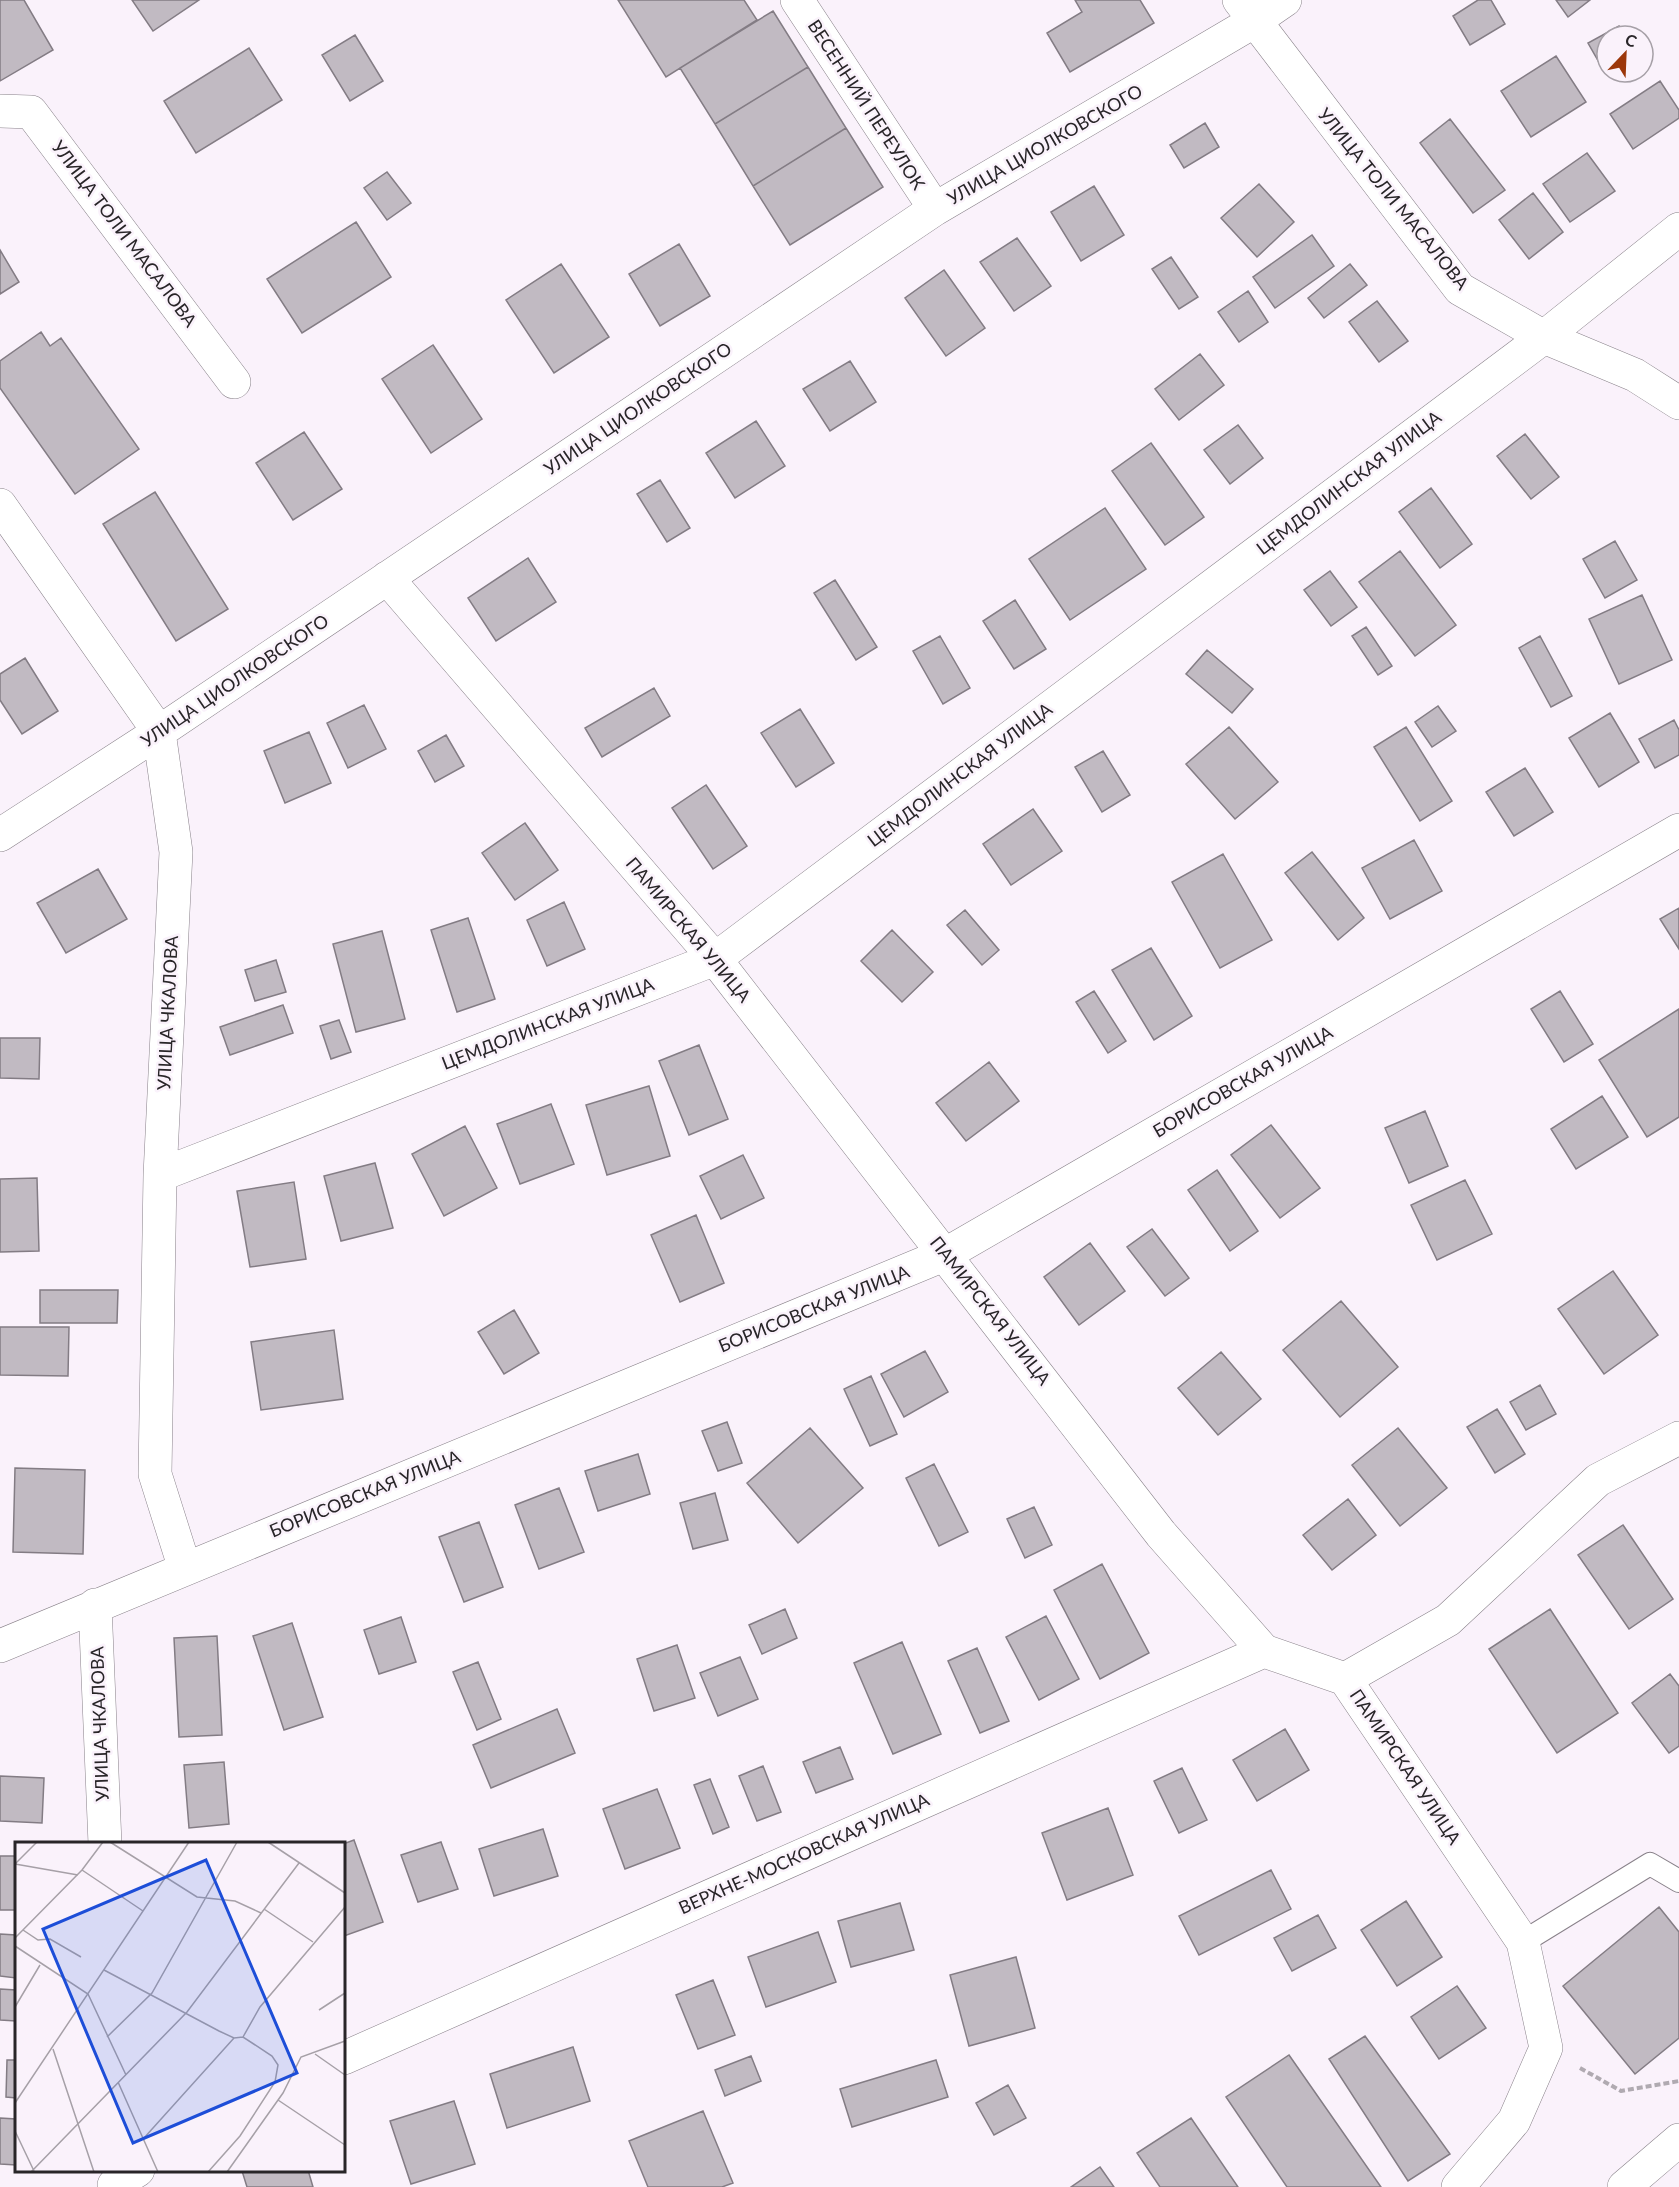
<svg xmlns="http://www.w3.org/2000/svg" width="1679" height="2187" font-family="Lato,sans-serif">
	<style>
		.building { fill: #c1bac2; stroke: #837c84; stroke-width: 1.5 }
		.lines { fill: none; stroke-linecap: round; stroke-linejoin: round }
		.lane-casing { stroke: #89828a; stroke-width: 24 }
		.street-casing { stroke: #89828a; stroke-width: 34 }
		.path { stroke: #b0aab1; stroke-width: 4; stroke-dasharray: 6 3; stroke-linecap: butt }
		.lane { stroke: #fff; stroke-width: 22 }
		.street { stroke: #fff; stroke-width: 33 }
		.labels { text-anchor: middle; stroke-width: 5; stroke-linejoin: round; paint-order: stroke }
		.street-label { font-size: 18px; fill: #282528; stroke: #faf2fb }
		.inset-road { fill: none; stroke: #a6a0a7; stroke-width: 1.5 }
		.view { fill: #1d4ed8; fill-opacity: 0.15; stroke: #1d4ed8; stroke-width: 3 }
		.inset-edge { fill: none; stroke: #282528; stroke-width: 3 }
	</style>
	<rect width="100%" height="100%" fill="#faf2fb"/>
	<path class="building" d="M0,0H24L53,50L0,81Z
		M132,0H199L153,31Z
		M618,0H744L757,20L666,77Z
		M1075,0H1140L1154,23L1070,72L1047,33L1082,12Z
		M1478,0H1491L1505,24L1470,45L1453,16Z
		M1556,0H1590L1568,17Z
		M773,11L808,67L715,124L680,68Z
		M1619,26L1625,36H1607V70L1604,71L1588,43Z
		M355,35L383,81L350,101L322,55Z
		M249,48L282,100L196,153L164,101Z
		M1556,56L1586,102L1531,137L1501,91Z
		M808,67L846,128L753,186L715,124Z
		M1660,81L1679,110V118L1633,149L1610,114Z
		M1450,119L1505,190L1473,213L1420,143Z
		M1205,123L1219,147L1184,168L1170,145Z
		M846,128L883,187L790,245L753,186Z
		M1587,153L1615,191L1570,222L1543,184Z
		M387,172L411,203L387,220L364,188Z
		M1259,184L1294,222L1257,257L1221,218Z
		M1094,186L1124,235L1081,261L1051,212Z
		M1533,193L1563,232L1529,259L1499,220Z
		M356,222L391,277L302,333L267,279Z
		M1312,235L1334,266L1275,308L1253,277Z
		M1017,238L1051,286L1014,311L980,262Z
		M679,244L710,296L660,326L629,274Z
		M0,250L19,282L0,294Z
		M1171,257L1198,297L1179,309L1152,269Z
		M561,264L609,337L554,373L506,300Z
		M1350,264L1367,285L1324,318L1308,298Z
		M944,270L985,328L946,356L905,298Z
		M1248,291L1268,322L1239,342L1218,312Z
		M1377,301L1408,341L1379,362L1349,322Z
		M41,332L50,346L61,338L139,449L75,494L0,388V361Z
		M433,345L482,419L431,453L382,379Z
		M1200,354L1224,385L1179,420L1155,389Z
		M850,361L876,402L830,431L803,389Z
		M756,421L785,466L735,498L706,453Z
		M1238,425L1263,458L1230,484L1204,450Z
		M304,432L342,489L293,520L256,463Z
		M1525,434L1559,477L1531,499L1497,456Z
		M1151,443L1204,517L1165,545L1112,471Z
		M660,480L690,528L667,542L637,494Z
		M1431,488L1472,544L1440,568L1399,512Z
		M155,492L228,609L176,641L103,524Z
		M1105,508L1146,569L1070,620L1029,559Z
		M1615,541L1637,580L1605,598L1583,559Z
		M1400,551L1456,625L1415,656L1359,582Z
		M528,558L556,602L496,641L468,598Z
		M1330,571L1357,607L1331,626L1304,590Z
		M835,580L877,647L856,660L814,593Z
		M1642,595L1672,660L1619,684L1589,619Z
		M1015,600L1046,649L1014,669L983,621Z
		M1366,627L1392,666L1378,675L1352,636Z
		M940,636L970,688L943,704L913,651Z
		M1540,636L1572,696L1551,707L1519,648Z
		M1207,650L1253,689L1232,713L1186,674Z
		M25,658L58,711L22,734L0,700V674Z
		M654,688L670,716L602,757L585,728Z
		M364,705L386,749L348,768L327,723Z
		M1438,706L1456,731L1432,747L1415,722Z
		M800,709L834,763L796,787L761,733Z
		M1610,713L1639,762L1599,787L1569,738Z
		M1674,720L1679,730V755L1655,768L1639,739Z
		M1229,727L1278,782L1235,819L1186,764Z
		M1406,727L1452,801L1420,821L1374,747Z
		M309,732L331,783L285,803L264,751Z
		M446,735L464,766L435,782L418,751Z
		M1103,751L1130,795L1102,812L1075,767Z
		M1525,768L1553,812L1514,836L1486,792Z
		M706,785L747,846L713,869L672,808Z
		M1033,809L1062,851L1011,885L983,844Z
		M525,823L558,870L515,900L482,853Z
		M1414,840L1442,891L1390,919L1362,868Z
		M1312,852L1364,918L1338,940L1285,873Z
		M1223,854L1272,940L1220,968L1172,882Z
		M98,869L127,919L66,953L37,903Z
		M564,902L585,949L547,966L527,920Z
		M1679,908V949L1660,919Z
		M965,910L999,950L982,965L947,925Z
		M468,918L495,999L457,1012L431,930Z
		M892,930L933,972L902,1002L861,961Z
		M382,931L405,1019L356,1032L333,944Z
		M1151,948L1192,1016L1154,1040L1112,970Z
		M276,960L286,992L255,1001L245,970Z
		M1094,991L1126,1041L1108,1053L1076,1002Z
		M1560,991L1593,1044L1564,1062L1531,1009Z
		M283,1005L293,1033L230,1055L220,1027Z
		M1679,1009V1117L1647,1137L1599,1060Z
		M339,1020L351,1052L331,1059L320,1026Z
		M0,1038H40L39,1079L0,1078Z
		M699,1045L728,1119L689,1135L659,1061Z
		M989,1062L1019,1101L966,1141L936,1103Z
		M649,1086L670,1156L607,1175L586,1105Z
		M1602,1096L1628,1137L1576,1169L1551,1129Z
		M551,1104L574,1164L520,1184L497,1124Z
		M1425,1111L1448,1166L1409,1183L1385,1128Z
		M1271,1125L1320,1188L1280,1218L1231,1155Z
		M465,1126L497,1188L444,1216L412,1154Z
		M743,1155L764,1198L721,1219L700,1176Z
		M375,1163L393,1228L341,1241L324,1176Z
		M1217,1170L1258,1231L1230,1251L1188,1190Z
		M37,1178L39,1251L0,1252V1179Z
		M1465,1180L1492,1234L1437,1260L1411,1205Z
		M294,1182L306,1259L250,1267L237,1191Z
		M696,1215L724,1283L680,1302L651,1235Z
		M1152,1229L1189,1278L1165,1296L1127,1247Z
		M1090,1243L1125,1291L1079,1325L1044,1277Z
		M1613,1271L1658,1335L1604,1374L1558,1309Z
		M40,1290H118L117,1323H40Z
		M1341,1301L1398,1367L1340,1417L1283,1350Z
		M514,1310L539,1353L504,1374L478,1332Z
		M0,1327H69L68,1376L0,1375Z
		M334,1330L343,1399L261,1410L251,1342Z
		M925,1351L948,1392L904,1417L881,1374Z
		M1221,1352L1261,1399L1218,1435L1178,1388Z
		M871,1376L897,1434L870,1446L844,1389Z
		M1540,1385L1556,1414L1526,1430L1510,1402Z
		M1497,1409L1525,1454L1495,1473L1467,1427Z
		M727,1422L742,1463L718,1471L702,1431Z
		M810,1428L863,1488L798,1543L747,1483Z
		M1398,1428L1447,1488L1400,1526L1352,1465Z
		M638,1454L650,1494L598,1511L585,1471Z
		M934,1464L968,1532L939,1546L906,1478Z
		M15,1468L85,1470L83,1554L13,1552Z
		M559,1488L584,1552L539,1569L515,1505Z
		M715,1493L728,1540L693,1549L680,1503Z
		M1348,1499L1376,1535L1332,1570L1303,1535Z
		M1034,1507L1052,1545L1025,1558L1007,1519Z
		M479,1522L503,1587L464,1602L439,1537Z
		M1623,1525L1673,1599L1629,1629L1578,1555Z
		M1102,1564L1149,1653L1100,1679L1054,1590Z
		M785,1609L797,1638L762,1654L749,1625Z
		M1550,1609L1618,1713L1557,1753L1489,1649Z
		M1046,1616L1079,1679L1039,1700L1006,1637Z
		M401,1617L416,1662L379,1674L364,1630Z
		M292,1623L323,1717L284,1730L253,1636Z
		M217,1636L222,1735L179,1737L174,1638Z
		M902,1642L941,1734L893,1754L854,1663Z
		M677,1645L695,1698L654,1711L637,1659Z
		M977,1648L1009,1721L980,1733L948,1661Z
		M740,1657L758,1699L718,1716L700,1673Z
		M478,1662L501,1719L477,1730L453,1672Z
		M1670,1674L1679,1686V1746L1669,1753L1632,1703Z
		M557,1709L575,1753L491,1788L473,1745Z
		M1285,1729L1309,1770L1257,1801L1233,1760Z
		M840,1747L853,1779L816,1793L803,1762Z
		M224,1762L229,1824L189,1828L184,1765Z
		M763,1766L781,1812L757,1821L739,1776Z
		M1182,1768L1207,1820L1179,1833L1154,1781Z
		M0,1776L44,1778L42,1823L0,1821Z
		M710,1779L729,1827L713,1834L694,1785Z
		M657,1789L680,1848L625,1869L603,1809Z
		M1108,1808L1133,1875L1067,1900L1042,1833Z
		M543,1829L558,1876L494,1896L479,1849Z
		M354,1840L383,1922L344,1936L343,1844Z
		M441,1842L458,1889L418,1902L401,1855Z
		M0,1856H16V1910H0Z
		M1271,1870L1291,1909L1199,1955L1179,1916Z
		M1406,1901L1442,1957L1397,1986L1361,1930Z
		M900,1903L914,1950L851,1967L838,1921Z
		M1659,1907L1679,1932V2038L1635,2074L1563,1986Z
		M1318,1915L1336,1948L1292,1971L1274,1938Z
		M818,1932L836,1982L766,2007L748,1957Z
		M0,1934L16,1935V1978L0,1976Z
		M1016,1957L1035,2028L969,2046L950,1975Z
		M713,1980L735,2035L698,2049L676,1995Z
		M1457,1986L1486,2028L1439,2059L1411,2017Z
		M0,1989L16,1990V2021L0,2020Z
		M1365,2036L1450,2154L1408,2181L1329,2059Z
		M573,2047L590,2101L507,2128L490,2074Z
		M1289,2055L1381,2187H1287L1226,2097Z
		M751,2056L761,2081L725,2096L715,2070Z
		M7,2060H16V2098L6,2097Z
		M936,2060L948,2097L852,2127L840,2089Z
		M1008,2085L1026,2118L994,2135L976,2103Z
		M454,2101L475,2164L411,2184L390,2121Z
		M703,2111L733,2183L722,2187H648L629,2141Z
		M0,2118L16,2119V2165L0,2164Z
		M1191,2118L1238,2187H1160L1137,2153Z
		M1100,2167L1114,2187H1071Z
		M244,2170H308L313,2187H247L242,2171Z"/>
	<g class="lines">
		<g class="lane-casing">
			<path id="lane" d="M1523,1942L1650,1864L1679,1881"/>
		</g>
		<g class="street-casing">
			<path id="street" d="M797,0L935,209
				M1239,0L1460,289L1544,337L1635,375L1679,403
				M0,111L31,112L234,382
				M0,505L159,732L176,852L160,1175L155,1474L185,1569
				M387,578L715,959L1161,1534L1264,1651L1345,1679L1523,1942L1546,2048L1514,2121L1458,2187
				M0,835L159,732L935,209L1253,22L1285,0
				M160,1175L715,959L1544,337L1679,229
				M95,1605L105,1844
				M0,1646L946,1254L1679,830
				M1345,1679L1448,1620L1598,1480L1679,1438
				M344,2058L1264,1651
				M114,2185L138,2170
				M1624,2187L1679,2140"/>
		</g>
		<path class="path" d="M1580,2068L1621,2091L1679,2081"/>
		<use href="#lane" class="lane"/>
		<use href="#street" class="street"/>
	</g>
	<g class="labels">
		<g class="street-label">
			<text transform="translate(866 105) rotate(57)" y="6">ВЕСЕННИЙ ПЕРЕУЛОК</text>
			<text transform="translate(1045 145) rotate(-30)" y="6">УЛИЦА ЦИОЛКОВСКОГО</text>
			<text transform="translate(1393 199) rotate(51)" y="6">УЛИЦА ТОЛИ МАСАЛОВА</text>
			<text transform="translate(124 234) rotate(53)" y="6">УЛИЦА ТОЛИ МАСАЛОВА</text>
			<text transform="translate(638 409) rotate(-34)" y="6">УЛИЦА ЦИОЛКОВСКОГО</text>
			<text transform="translate(1349 483) rotate(-37)" y="6">ЦЕМДОЛИНСКАЯ УЛИЦА</text>
			<text transform="translate(235 681) rotate(-34)" y="6">УЛИЦА ЦИОЛКОВСКОГО</text>
			<text transform="translate(960 775) rotate(-37)" y="6">ЦЕМДОЛИНСКАЯ УЛИЦА</text>
			<text transform="translate(688 930) rotate(50)" y="6">ПАМИРСКАЯ УЛИЦА</text>
			<text transform="translate(168 1013) rotate(-87)" y="6">УЛИЦА ЧКАЛОВА</text>
			<text transform="translate(548 1024) rotate(-21)" y="6">ЦЕМДОЛИНСКАЯ УЛИЦА</text>
			<text transform="translate(1243 1082) rotate(-30)" y="6">БОРИСОВСКАЯ УЛИЦА</text>
			<text transform="translate(814 1309) rotate(-22)" y="6">БОРИСОВСКАЯ УЛИЦА</text>
			<text transform="translate(990 1311) rotate(52)" y="6">ПАМИРСКАЯ УЛИЦА</text>
			<text transform="translate(365 1494) rotate(-22)" y="6">БОРИСОВСКАЯ УЛИЦА</text>
			<text transform="translate(100 1724) rotate(-92)" y="6">УЛИЦА ЧКАЛОВА</text>
			<text transform="translate(1405 1767) rotate(56)" y="6">ПАМИРСКАЯ УЛИЦА</text>
			<text transform="translate(804 1854) rotate(-24)" y="6">ВЕРХНЕ-МОСКОВСКАЯ УЛИЦА</text>
		</g>
	</g>
	<g transform="translate(15 1842)">
		<rect width="330" height="330" fill="#faf2fb"/>
		<path class="inset-road" d="M95,0L182,55L220,59L246,71M253,0L330,51M0,22L63,33M0,22L22,0M67,28L128,69M249,67L298,100M8,88L23,98L35,97L66,115M0,96L67,28L88,0M0,104L73,152L111,233M89,128L204,189L219,196L228,195L257,214L263,223L260,240L225,294L193,330M0,165L25,123M304,168L330,151M92,195L137,151L222,0M228,195L245,165L330,65M38,207L79,330M300,212L330,233M103,240L143,330M263,258L330,303M0,261L174,0M0,289L19,329M129,296L219,196M16,330L172,170L284,21M212,330L268,251L286,215L330,199"/>
		<path class="view" d="M191,18L282,231L118,301L28,87Z"/>
		<rect width="330" height="330" class="inset-edge"/>
	</g>
	<g transform="translate(1625 54) rotate(23)"><circle r="28" fill="#faf2fb" stroke="#a6a0a7" stroke-width="1.5"/>
	<path d="M0-4.5L10 22L0 15L-10 22Z" fill="#9c370a"/>
	<text y="-9" font-size="16" font-weight="bold" text-anchor="middle" fill="#282528">С</text>
	</g>
</svg>
